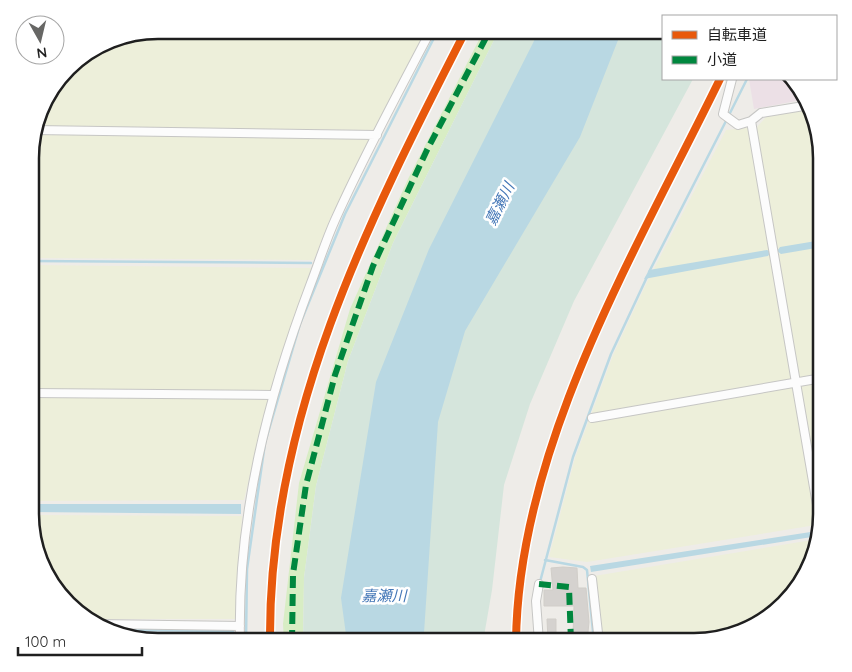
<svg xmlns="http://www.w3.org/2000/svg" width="852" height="672" font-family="Quicksand,'Noto Sans JP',sans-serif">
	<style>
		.industrial { fill: #ece0e6 }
		.farmland { fill: #edefda }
		.grass { fill: #d8edc4 }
		.wetland { fill: #d5e5dc }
		.water { fill: #b9d8e3 }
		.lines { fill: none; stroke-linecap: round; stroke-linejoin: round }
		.stream { stroke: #b9d8e3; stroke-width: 2.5 }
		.building { fill: #d5d2cf; stroke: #d1cec9 }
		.minor-casing { stroke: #c6c6c4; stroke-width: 10 }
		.minor { stroke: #fcfcfc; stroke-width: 8 }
		.quiet { stroke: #00873e; stroke-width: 6; stroke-dasharray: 12 6; stroke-linecap: butt }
		.cycleway-casing { stroke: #fff; stroke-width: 11 }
		.cycleway { stroke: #e8590c; stroke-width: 8 }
		.labels { text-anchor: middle; stroke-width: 5; stroke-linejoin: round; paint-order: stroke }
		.water-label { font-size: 15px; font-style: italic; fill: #4477b7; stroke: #fff }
		.rim { fill: none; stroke: #1f1f1f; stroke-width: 2.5 }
	</style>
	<rect width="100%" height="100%" fill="#eeece8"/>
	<path class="industrial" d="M749,79H792L807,99L754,109Z"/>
	<path class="farmland" d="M158,30H427L375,130L36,127L47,94L74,61L116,37Z
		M811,109L822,157V524L587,562L549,557L575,458L613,355L648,280L726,130L757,127L766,117Z
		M35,134L370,139L330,219L314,260L33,258Z
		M33,265L312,268L270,392L32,389Z
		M32,396L268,399L244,500L31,501Z
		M31,515L242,516L236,619H87L73,610L43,571L31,527Z
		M818,539L812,563L790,599L743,632L694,642H679L677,631L658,634L659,642H602L594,576Z
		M116,634L235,635V642H150Z"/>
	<path class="grass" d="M484,30H499L393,243L348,361L316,486L304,578L303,642H284L283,624L299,483L350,309L408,179Z"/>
	<path class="wetland" d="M499,30H551L356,642H303L304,578L316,486L348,361L393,243Z
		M610,30H663V79H693L574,301L530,404L504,485L492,590L483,642H418L429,420L462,319Z"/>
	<path class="water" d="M537,30H622L580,137L465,331L438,422L424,633L426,642H347L341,598L376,382L429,249L534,41Z
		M822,240V247L781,254L777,251L780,247Z
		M767,250L771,252L768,256L644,279L649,270Z
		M30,504H241V514L30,512Z
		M817,531L818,536L591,572L590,566Z"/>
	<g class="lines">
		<path class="stream" d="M730,113L747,79
			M31,261L311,263
			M649,272L726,121
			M545,560L583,567L587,570L594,642
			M540,582L573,457L611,354L647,277
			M104,630L233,631
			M246,642L247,569L265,443L300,324L345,214L438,30"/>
	</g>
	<path class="building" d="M563,567L577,568L578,588H586L589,622L587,642H555V640H548L547,619H556V635H573L574,606H544V590H553L551,568Z"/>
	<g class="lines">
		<g class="minor-casing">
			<path id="minor" d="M732,79L723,114L738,125L751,121L761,113L810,105
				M751,121L821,528
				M35,130L377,135
				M31,393L273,395
				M592,418L822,378
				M592,579L599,642
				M96,624L240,626
				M240,642C237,518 267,399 311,283C319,262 326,240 335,220C364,155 398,93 431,30
				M270,642C268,419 367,223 466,30
				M516,642C518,446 636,251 720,79
				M539,642L536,601L539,584"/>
		</g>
		<use href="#minor" class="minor"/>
		<path class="quiet" d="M539,584L569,587L571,642
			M292,642L293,574L306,485L335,375L373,266L427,150L490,30"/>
		<g class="cycleway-casing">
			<path id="cycleway" d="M270,642C268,419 367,223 466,30
				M516,642C518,446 636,251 720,79"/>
		</g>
		<use href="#cycleway" class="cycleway"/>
	</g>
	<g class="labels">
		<g class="water-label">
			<text transform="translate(500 204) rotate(-63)" y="5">嘉瀬川</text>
			<text x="384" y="601">嘉瀬川</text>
		</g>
	</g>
	<path d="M0 0H852V672H0ZM158 39H694A119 119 0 0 1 813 158V514A119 119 0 0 1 694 633H158A119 119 0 0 1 39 514V158A119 119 0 0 1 158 39Z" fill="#fff" fill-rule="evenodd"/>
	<path class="rim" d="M158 39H694A119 119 0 0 1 813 158V514A119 119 0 0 1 694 633H158A119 119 0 0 1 39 514V158A119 119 0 0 1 158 39Z"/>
	<rect x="662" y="15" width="175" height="65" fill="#ffffff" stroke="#a5a5a5"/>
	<rect x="672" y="31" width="25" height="8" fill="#e8590c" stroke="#a5a5a5"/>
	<text x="707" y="40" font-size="15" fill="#1f1f1f">自転車道</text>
	<rect x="672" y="56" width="25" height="8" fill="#00873e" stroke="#a5a5a5"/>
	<text x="707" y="65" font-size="15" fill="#1f1f1f">小道</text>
	<g transform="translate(40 40) rotate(172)"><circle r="24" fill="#ffffff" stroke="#a5a5a5"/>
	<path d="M0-4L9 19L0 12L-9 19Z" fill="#676765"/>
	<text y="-8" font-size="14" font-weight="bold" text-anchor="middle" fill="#1f1f1f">N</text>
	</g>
	<path d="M18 647v8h124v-8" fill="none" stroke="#1f1f1f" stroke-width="2.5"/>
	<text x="25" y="647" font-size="15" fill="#1f1f1f" stroke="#ffffff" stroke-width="4" paint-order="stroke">100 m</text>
</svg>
